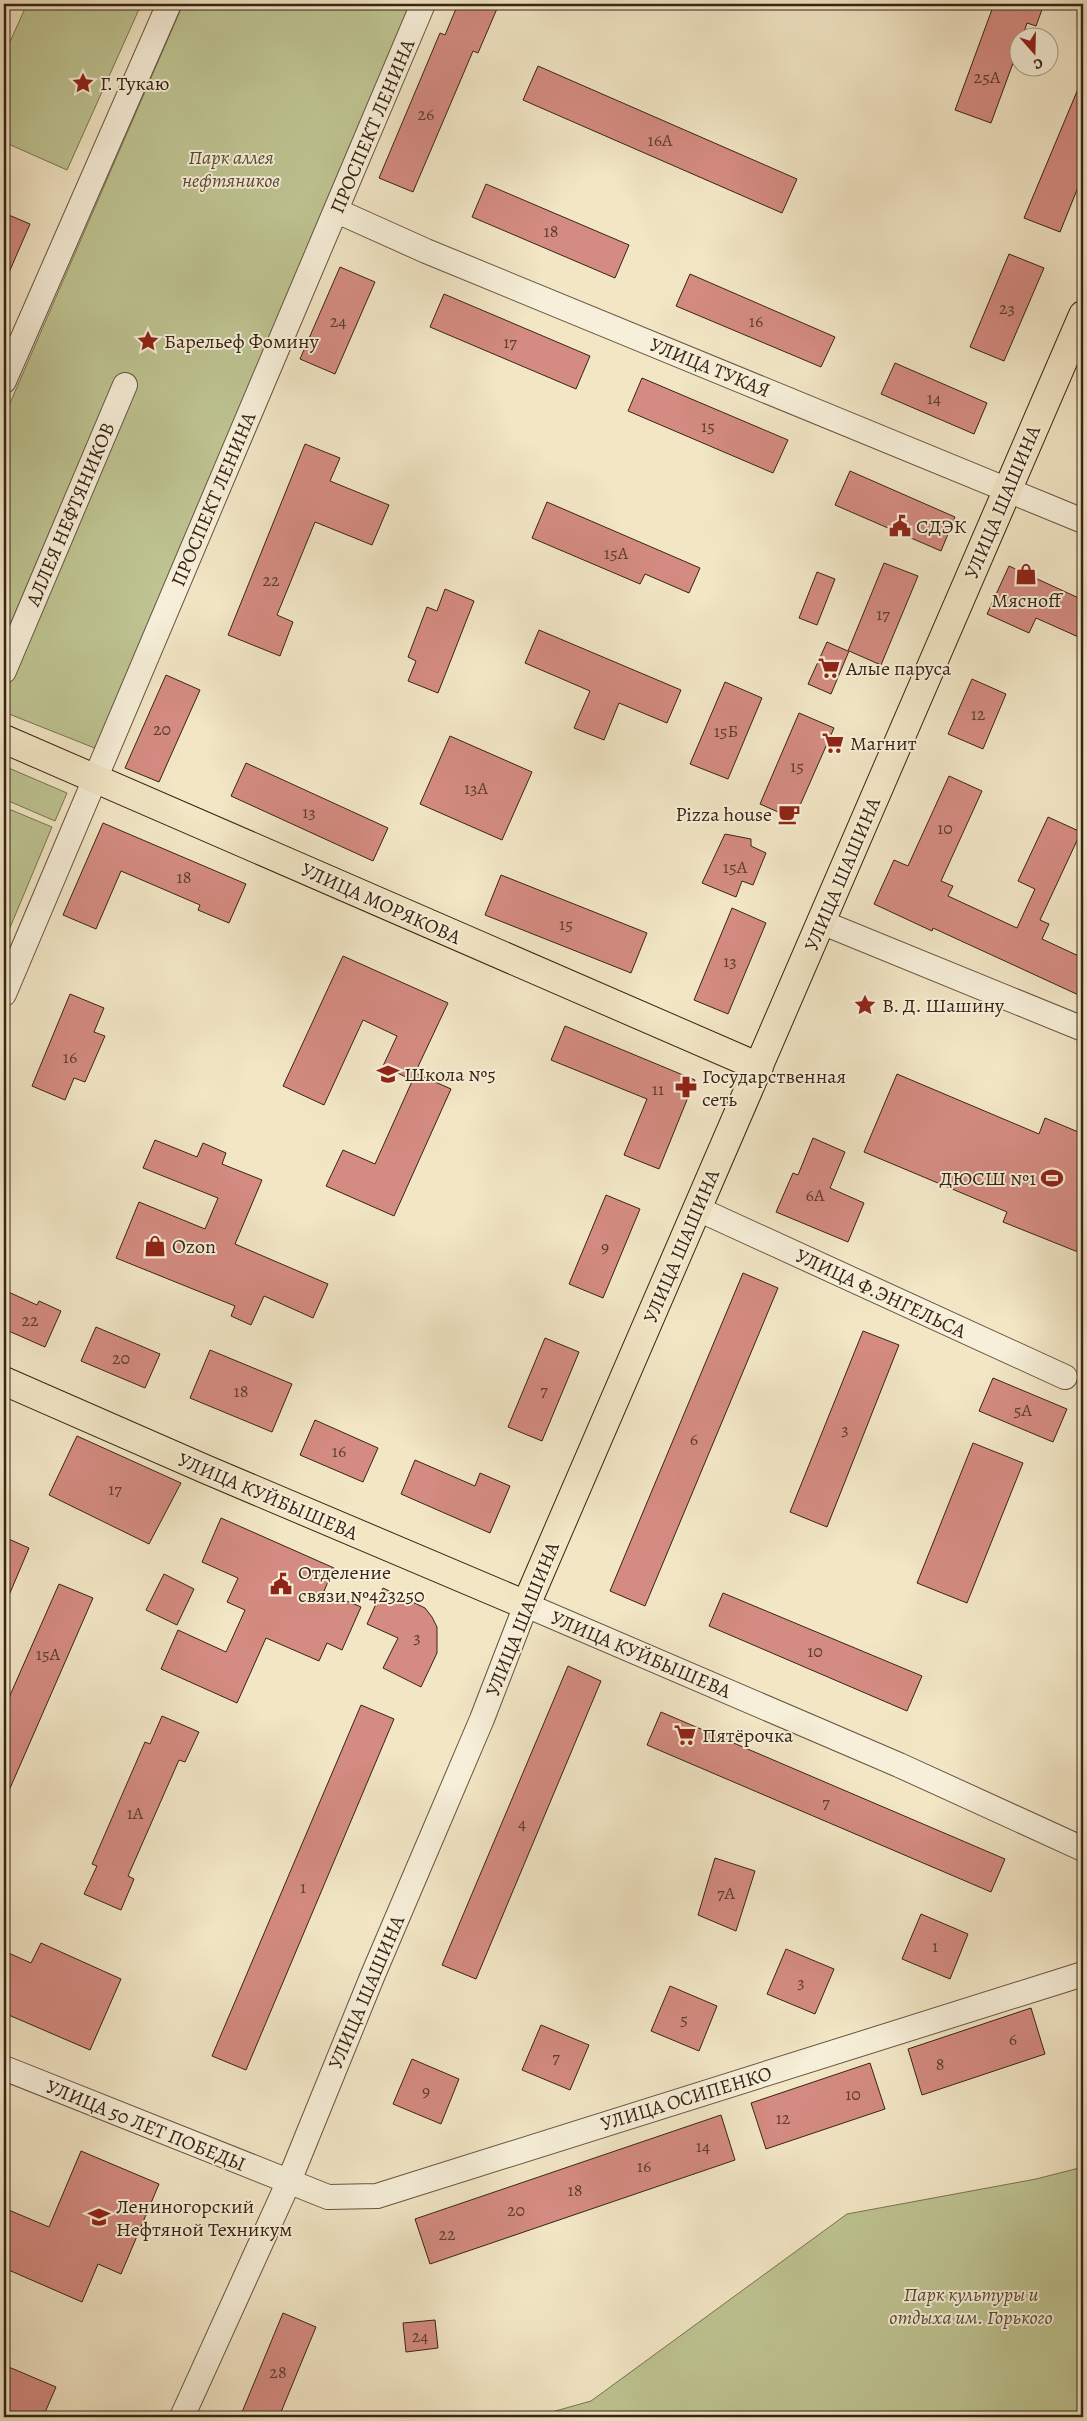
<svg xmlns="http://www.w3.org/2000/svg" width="1087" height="2421" font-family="Alegreya,serif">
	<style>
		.green { fill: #bec492; stroke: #7a7453 }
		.building { fill: #d48b81; stroke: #372414 }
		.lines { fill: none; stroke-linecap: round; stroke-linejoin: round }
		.minor-casing { stroke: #665440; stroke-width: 26 }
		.major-casing { stroke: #372414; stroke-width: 30 }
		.minor { stroke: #f7efd9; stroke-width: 24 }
		.major { stroke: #f2e6c5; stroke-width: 28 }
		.labels { text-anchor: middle; stroke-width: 4; stroke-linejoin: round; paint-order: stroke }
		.number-label { font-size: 18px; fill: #5e3e2f }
		.poi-label { font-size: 20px; fill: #372414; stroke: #f7efd9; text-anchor: start }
		.street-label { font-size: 20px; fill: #372414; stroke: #f7efd9 }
		.park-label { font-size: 20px; font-style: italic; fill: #594c34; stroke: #f7efd9 }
	</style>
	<rect width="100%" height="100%" fill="#f2e6c5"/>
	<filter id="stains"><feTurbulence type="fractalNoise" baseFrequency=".004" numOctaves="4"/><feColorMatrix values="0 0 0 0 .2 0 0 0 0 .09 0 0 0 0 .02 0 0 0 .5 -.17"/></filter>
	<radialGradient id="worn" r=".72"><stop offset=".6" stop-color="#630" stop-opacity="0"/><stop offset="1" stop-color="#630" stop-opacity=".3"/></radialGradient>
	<path class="green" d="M27,4H133L140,7L67,170L4,142V55Z
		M183,4H419L97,749L4,712V417Z
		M4,766L67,793L55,821L4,799Z
		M4,807L52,827L4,942Z
		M1083,2167V2417H534L591,2401L847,2214L1036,2179Z"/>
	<path class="building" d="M458,4H499L478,53L473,51L413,192L379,178L440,33L445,35Z
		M994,4H1044L1036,26L1027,23L1022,38H1020V44L991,123L955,110Z
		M538,66L797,179L782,213L523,100Z
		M1083,77V175L1060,232L1024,218Z
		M486,184L629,245L615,278L472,217Z
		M4,213L30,224L4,284Z
		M1009,254L1044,268L1004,361L970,347Z
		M340,267L375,282L335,374L300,359Z
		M690,274L835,337L821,367L676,306Z
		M444,294L590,356L576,389L430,327Z
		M895,363L987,403L974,434L881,394Z
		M642,378L788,440L773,473L628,411Z
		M305,444L340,458L330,481L389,505L372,545L315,522L277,615L293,622L280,656L228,635Z
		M850,471L955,517L941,551L835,505Z
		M547,502L700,568L689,593L645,574L640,584L532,538Z
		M884,563L918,576L881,665L849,651L831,694L808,684L827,642L848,651Z
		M1009,566L1083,600V639L1036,618L1029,633L987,614Z
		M817,572L835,579L817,625L799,618Z
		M445,589L474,601L438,693L408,681L416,661L408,657L427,607L437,611Z
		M539,630L681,690L667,723L619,703L604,740L574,728L590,691L525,663Z
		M166,675L200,690L159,782L125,768Z
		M972,679L1006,694L983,749L948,734Z
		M725,682L762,698L728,779L690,764Z
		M799,713L834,728L794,819L760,804Z
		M450,736L532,772L502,840L420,804Z
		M246,763L388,828L373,861L231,796Z
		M949,776L982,791L941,881L953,886L948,896L1017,928L1035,889L1018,881L1048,817L1081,832L1040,920L1049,924L1042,939L1083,958V997L933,928L932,931L874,904L894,860L908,866Z
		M103,823L246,884L229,923L198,910L200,905L121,871L96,929L63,915Z
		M725,834L751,839V846L766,853L753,885L742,881L736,897L702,883Z
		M501,875L647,933L631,973L485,915Z
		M732,908L766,923L728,1014L694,1000Z
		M343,956L448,1003L415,1073L451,1089L394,1216L326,1186L343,1150L375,1164L414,1077L412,1080L383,1066L397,1036L363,1020L324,1105L283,1086Z
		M70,994L104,1008L94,1032L105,1036L85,1082L74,1078L65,1100L32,1086Z
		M565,1026L695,1080L659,1169L624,1155L647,1099L551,1060Z
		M897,1074L1039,1134L1045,1118L1083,1134V1254L1003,1222L1007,1212L864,1152Z
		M813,1138L845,1152L830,1188L864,1203L848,1242L776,1212L793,1173L798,1175Z
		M155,1140L197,1157L203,1143L226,1153L222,1164L262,1180L235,1244L328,1284L313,1318L264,1296L251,1325L231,1316L235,1306L116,1258L139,1202L205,1229L218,1198L143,1168Z
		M606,1195L640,1209L603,1298L569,1284Z
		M743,1273L778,1288L645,1606L610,1591Z
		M4,1290L37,1305L39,1301L61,1311L45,1347L4,1329Z
		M96,1327L160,1354L145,1388L81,1361Z
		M863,1331L899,1345L827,1527L790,1512Z
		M545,1338L579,1352L542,1441L508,1427Z
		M210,1350L292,1384L272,1432L190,1398Z
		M993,1378L1067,1409L1053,1442L979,1411Z
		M315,1420L378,1448L363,1482L300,1455Z
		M77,1436L181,1483L149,1544L49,1495Z
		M973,1443L1023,1463L967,1603L917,1583Z
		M415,1460L475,1486L480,1473L510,1486L490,1533L401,1494Z
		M221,1518L334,1568L324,1591L361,1607L342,1650L327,1643L319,1661L266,1638L237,1703L161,1669L178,1630L226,1652L245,1610L227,1602L238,1578L202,1562Z
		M4,1537L29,1548L4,1607Z
		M164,1574L194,1589L177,1625L146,1610Z
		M59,1584L93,1598L4,1802V1709Z
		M383,1588L425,1608L432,1617L437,1627V1653L421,1687L383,1668L398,1638L367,1624Z
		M723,1593L922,1676L907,1711L709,1626Z
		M568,1666L601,1681L476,1979L442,1965Z
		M361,1705L394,1719L246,2070L212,2056Z
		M661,1712L1005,1859L991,1892L647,1745Z
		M162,1716L199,1732L185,1762L179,1760L128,1876L134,1879L121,1910L84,1894L97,1866L92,1864L145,1742L150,1744Z
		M715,1858L755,1871L736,1931L698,1915Z
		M921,1914L968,1934L950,1979L902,1959Z
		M41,1943L121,1979L90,2050L4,2013V1951L31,1963Z
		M786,1949L834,1969L815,2014L767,1994Z
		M670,1986L717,2006L699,2051L651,2031Z
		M1031,2008L1045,2054L922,2095L908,2049Z
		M541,2025L589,2045L570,2090L522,2070Z
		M412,2059L459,2079L441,2124L393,2104Z
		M870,2063L885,2109L766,2149L751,2103Z
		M721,2115L735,2160L430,2264L415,2219Z
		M81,2151L159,2184L121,2274L98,2264L82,2302L4,2268V2208L49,2227Z
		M283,2313L316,2327L279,2417H240Z
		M435,2320L438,2348L406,2352L403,2323Z
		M4,2365L56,2387L43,2417H4Z"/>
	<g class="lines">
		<g class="minor-casing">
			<path id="minor" d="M337,211L426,251L1083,521
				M4,381L169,4
				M4,671L125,385
				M821,922L1083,1029
				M4,994L423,4
				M698,1209L1065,1377
				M4,2068L328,2197L377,2196L1083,1974
				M182,2417L289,2181L372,1977L482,1719L526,1605L899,1765L1083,1849"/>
		</g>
		<g class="major-casing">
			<path id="major" d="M4,739L759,1067
				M4,1381L205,1469L526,1605L1083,315"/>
		</g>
		<use href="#minor" class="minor"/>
		<use href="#major" class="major"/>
	</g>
	<defs>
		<g id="sight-bare" transform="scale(1.725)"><path d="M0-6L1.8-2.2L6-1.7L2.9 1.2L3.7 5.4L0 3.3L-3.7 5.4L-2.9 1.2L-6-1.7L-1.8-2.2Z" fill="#8f2418" stroke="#f7efd9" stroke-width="2.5" paint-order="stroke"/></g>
		<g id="civic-bare" transform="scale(1.725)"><path d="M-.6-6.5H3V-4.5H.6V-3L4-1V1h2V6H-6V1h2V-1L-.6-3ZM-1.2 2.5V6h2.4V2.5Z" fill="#8f2418" stroke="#f7efd9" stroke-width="2.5" paint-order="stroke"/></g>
		<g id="shop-bare" transform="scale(1.725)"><path d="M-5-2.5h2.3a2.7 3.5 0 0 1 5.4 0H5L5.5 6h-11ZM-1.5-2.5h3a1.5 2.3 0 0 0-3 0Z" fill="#8f2418" stroke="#f7efd9" stroke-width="2.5" paint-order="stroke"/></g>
		<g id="supermarket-bare" transform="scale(1.725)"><path d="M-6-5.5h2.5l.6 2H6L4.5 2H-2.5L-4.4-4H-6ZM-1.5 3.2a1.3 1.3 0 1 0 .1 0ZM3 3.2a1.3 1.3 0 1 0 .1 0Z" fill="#8f2418" stroke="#f7efd9" stroke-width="2.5" paint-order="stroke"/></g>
		<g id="cafe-bare" transform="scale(1.725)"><path d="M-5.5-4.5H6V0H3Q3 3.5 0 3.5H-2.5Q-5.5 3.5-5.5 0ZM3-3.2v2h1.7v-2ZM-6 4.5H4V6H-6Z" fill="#8f2418" stroke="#f7efd9" stroke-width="2.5" paint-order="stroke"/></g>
		<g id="school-bare" transform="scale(1.725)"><path d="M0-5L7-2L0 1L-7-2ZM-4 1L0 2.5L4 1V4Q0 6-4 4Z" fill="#8f2418" stroke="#f7efd9" stroke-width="2.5" paint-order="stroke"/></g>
		<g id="pharmacy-bare" transform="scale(1.725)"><path d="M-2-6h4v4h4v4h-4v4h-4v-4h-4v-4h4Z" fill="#8f2418" stroke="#f7efd9" stroke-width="2.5" paint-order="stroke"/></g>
		<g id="stadium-bare" transform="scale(1.725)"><path d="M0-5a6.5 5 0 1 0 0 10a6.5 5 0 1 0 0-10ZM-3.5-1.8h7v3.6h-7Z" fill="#8f2418" stroke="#f7efd9" stroke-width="2.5" paint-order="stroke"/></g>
		<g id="university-bare" transform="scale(1.725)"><path d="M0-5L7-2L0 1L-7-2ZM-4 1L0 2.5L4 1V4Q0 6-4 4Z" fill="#8f2418" stroke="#f7efd9" stroke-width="2.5" paint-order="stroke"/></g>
	</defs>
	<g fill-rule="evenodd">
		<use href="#sight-bare" x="83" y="83"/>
		<use href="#sight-bare" x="148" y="341"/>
		<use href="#civic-bare" x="900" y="526"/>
		<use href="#shop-bare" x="1026" y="574"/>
		<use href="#supermarket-bare" x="829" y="668"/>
		<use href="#supermarket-bare" x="833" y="743"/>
		<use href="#cafe-bare" x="789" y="814"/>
		<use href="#sight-bare" x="865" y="1005"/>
		<use href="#school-bare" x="388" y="1074"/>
		<use href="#pharmacy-bare" x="686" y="1087"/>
		<use href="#stadium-bare" x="1052" y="1178"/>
		<use href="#shop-bare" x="155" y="1246"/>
		<use href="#civic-bare" x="281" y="1584"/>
		<use href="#supermarket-bare" x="685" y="1735"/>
		<use href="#university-bare" x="99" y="2217"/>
	</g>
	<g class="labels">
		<g class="number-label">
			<text x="987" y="83">25А</text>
			<text x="426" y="120">26</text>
			<text x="660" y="146">16А</text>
			<text x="551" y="237">18</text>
			<text x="1007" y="314">23</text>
			<text x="338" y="327">24</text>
			<text x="756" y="327">16</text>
			<text x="510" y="348">17</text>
			<text x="934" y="404">14</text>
			<text x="708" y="432">15</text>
			<text x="616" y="559">15А</text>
			<text x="271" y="586">22</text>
			<text x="883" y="620">17</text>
			<text x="978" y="720">12</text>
			<text x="162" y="735">20</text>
			<text x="726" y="737">15Б</text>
			<text x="797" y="772">15</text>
			<text x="476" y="794">13А</text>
			<text x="309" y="818">13</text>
			<text x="945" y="834">10</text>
			<text x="735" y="873">15А</text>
			<text x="184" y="883">18</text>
			<text x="566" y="930">15</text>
			<text x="730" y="967">13</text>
			<text x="70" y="1063">16</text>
			<text x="658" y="1095">11</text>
			<text x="815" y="1201">6А</text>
			<text x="605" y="1253">9</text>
			<text x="30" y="1326">22</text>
			<text x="121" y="1364">20</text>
			<text x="544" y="1396">7</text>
			<text x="241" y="1397">18</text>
			<text x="1023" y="1416">5А</text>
			<text x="845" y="1435">3</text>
			<text x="694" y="1445">6</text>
			<text x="339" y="1457">16</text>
			<text x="115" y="1495">17</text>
			<text x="417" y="1643">3</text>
			<text x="815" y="1657">10</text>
			<text x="48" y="1660">15А</text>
			<text x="826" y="1808">7</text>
			<text x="135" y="1819">1А</text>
			<text x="522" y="1829">4</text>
			<text x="303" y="1893">1</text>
			<text x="726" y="1899">7А</text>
			<text x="935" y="1952">1</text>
			<text x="801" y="1988">3</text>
			<text x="684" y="2025">5</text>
			<text x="1013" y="2045">6</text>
			<text x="556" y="2063">7</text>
			<text x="940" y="2070">8</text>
			<text x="426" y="2097">9</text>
			<text x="853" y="2100">10</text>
			<text x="783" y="2124">12</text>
			<text x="703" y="2152">14</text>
			<text x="644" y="2172">16</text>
			<text x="575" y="2196">18</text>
			<text x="516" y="2216">20</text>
			<text x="447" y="2240">22</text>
			<text x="420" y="2342">24</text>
			<text x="278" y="2378">28</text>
		</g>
		<g class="poi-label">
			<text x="100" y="90">Г. Тукаю</text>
			<text x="164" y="348">Барельеф Фомину</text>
			<text x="916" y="533">СДЭК</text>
			<text x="1026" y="607" text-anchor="middle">Мясноff</text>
			<text x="846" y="675">Алые паруса</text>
			<text x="850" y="750">Магнит</text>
			<text x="772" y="821" text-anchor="end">Pizza house</text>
			<text x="882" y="1012">В. Д. Шашину</text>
			<text x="404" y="1081">Школа №5</text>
			<text x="702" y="1083">Государственная<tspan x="702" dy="23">сеть</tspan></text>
			<text x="1036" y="1185" text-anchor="end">ДЮСШ №1</text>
			<text x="172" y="1253">Ozon</text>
			<text x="298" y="1579">Отделение<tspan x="298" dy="23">связи №423250</tspan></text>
			<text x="702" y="1742">Пятёрочка</text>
			<text x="116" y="2213">Лениногорский<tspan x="116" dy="23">Нефтяной Техникум</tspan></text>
		</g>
		<g class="street-label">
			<text transform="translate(372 126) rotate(-67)" y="7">ПРОСПЕКТ ЛЕНИНА</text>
			<text transform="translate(710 367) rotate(22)" y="7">УЛИЦА ТУКАЯ</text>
			<text transform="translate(213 499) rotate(-67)" y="7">ПРОСПЕКТ ЛЕНИНА</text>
			<text transform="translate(1002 502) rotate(-67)" y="7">УЛИЦА ШАШИНА</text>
			<text transform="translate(70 514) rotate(-67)" y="7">АЛЛЕЯ НЕФТЯНИКОВ</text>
			<text transform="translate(842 874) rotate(-67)" y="7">УЛИЦА ШАШИНА</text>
			<text transform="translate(381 903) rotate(24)" y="7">УЛИЦА МОРЯКОВА</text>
			<text transform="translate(681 1246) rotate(-67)" y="7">УЛИЦА ШАШИНА</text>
			<text transform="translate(881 1293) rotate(25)" y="7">УЛИЦА Ф.ЭНГЕЛЬСА</text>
			<text transform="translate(268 1496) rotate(23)" y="7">УЛИЦА КУЙБЫШЕВА</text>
			<text transform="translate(522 1619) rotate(-68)" y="7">УЛИЦА ШАШИНА</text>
			<text transform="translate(641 1654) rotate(23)" y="7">УЛИЦА КУЙБЫШЕВА</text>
			<text transform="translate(366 1992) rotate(-67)" y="7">УЛИЦА ШАШИНА</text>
			<text transform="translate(686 2098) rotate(-17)" y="7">УЛИЦА ОСИПЕНКО</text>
			<text transform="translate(146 2125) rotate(22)" y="7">УЛИЦА 50 ЛЕТ ПОБЕДЫ</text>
		</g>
		<g class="park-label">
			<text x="231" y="164">Парк аллея<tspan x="231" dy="23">нефтяников</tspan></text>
			<text x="971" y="2301">Парк культуры и<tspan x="971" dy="23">отдыха им. Горького</tspan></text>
		</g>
	</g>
	<rect width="1087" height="2421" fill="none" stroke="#f2e6c5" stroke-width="20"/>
	<rect x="5" y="5" width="1077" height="2411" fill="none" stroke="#372414" stroke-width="2.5"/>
	<rect x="10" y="10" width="1067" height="2401" fill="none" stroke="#372414"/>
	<g transform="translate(1034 52) rotate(160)"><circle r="24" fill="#f7efd9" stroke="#aa9e8a"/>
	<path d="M0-4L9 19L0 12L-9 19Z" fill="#8f2418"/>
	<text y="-8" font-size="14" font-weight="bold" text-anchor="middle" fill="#372414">С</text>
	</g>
	<rect width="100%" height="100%" filter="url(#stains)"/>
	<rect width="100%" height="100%" fill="url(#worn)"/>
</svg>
